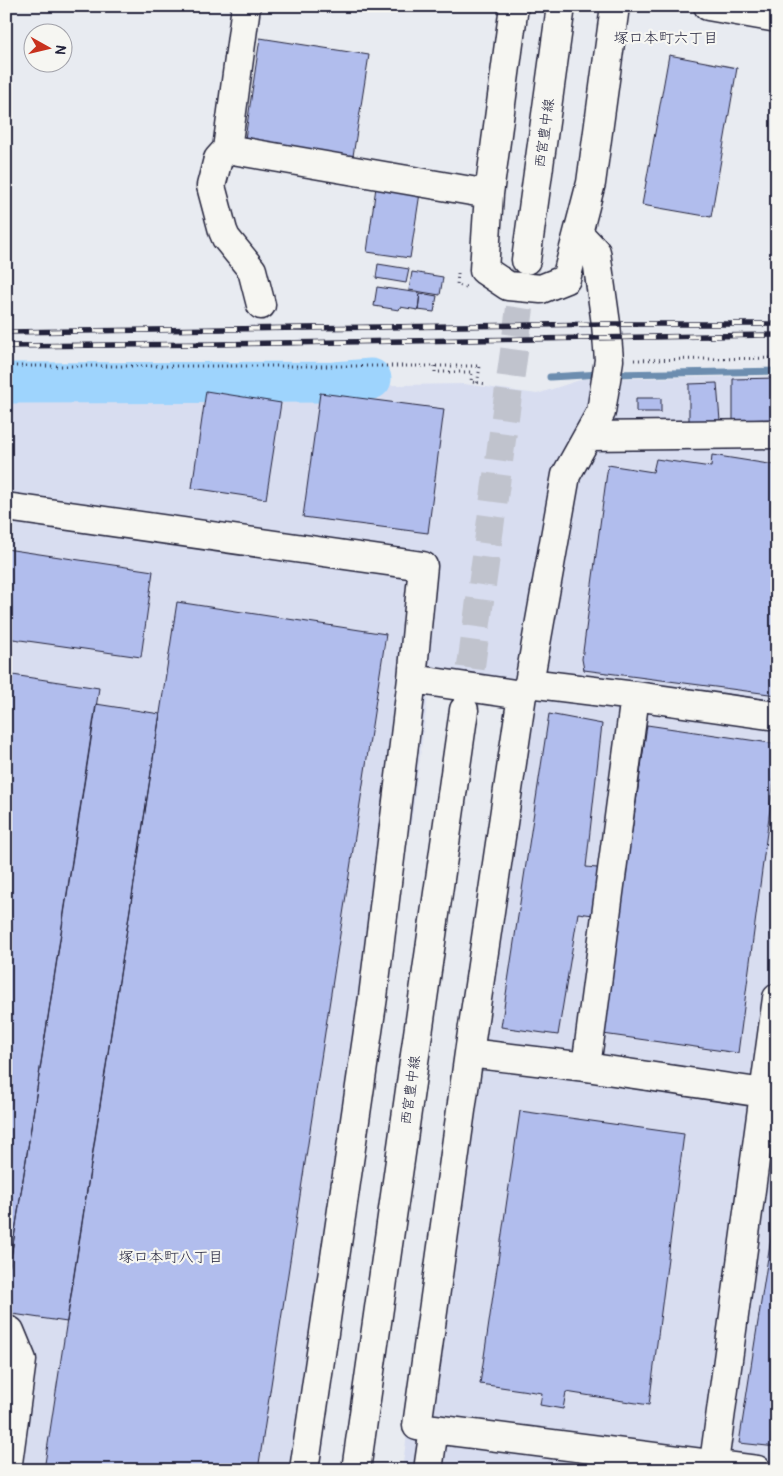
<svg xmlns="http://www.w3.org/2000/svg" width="783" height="1476" font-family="Pangolin,'Klee One',sans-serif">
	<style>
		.built { fill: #d8ddf0 }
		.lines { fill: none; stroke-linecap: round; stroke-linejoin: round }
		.stream { stroke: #6c8daf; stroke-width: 7 }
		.river { stroke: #9ed4fd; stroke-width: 41 }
		.building { fill: #b1bded; stroke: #22223b }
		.major-tunnel { stroke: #c0c3cd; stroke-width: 28; stroke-dasharray: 28 14; stroke-linecap: butt }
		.minor-casing { stroke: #22223b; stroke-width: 31 }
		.major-casing { stroke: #22223b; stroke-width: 31 }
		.path { stroke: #22223b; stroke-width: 3; stroke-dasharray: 1 4; stroke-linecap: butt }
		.minor { stroke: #f6f6f2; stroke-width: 28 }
		.major { stroke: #f6f6f2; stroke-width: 28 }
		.rail-casing { stroke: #22223b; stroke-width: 5.5 }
		.rail { stroke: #f6f6f2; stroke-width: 4; stroke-dasharray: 11; stroke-linecap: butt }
		.labels { text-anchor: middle; stroke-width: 4.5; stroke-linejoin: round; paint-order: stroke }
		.street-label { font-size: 14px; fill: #22223b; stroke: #f6f6f2 }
		.neighbourhood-label { font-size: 15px; fill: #22223b; stroke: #f6f6f2 }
	</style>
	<rect width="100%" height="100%" fill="#e8ebf1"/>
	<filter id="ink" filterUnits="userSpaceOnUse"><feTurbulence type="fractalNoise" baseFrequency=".02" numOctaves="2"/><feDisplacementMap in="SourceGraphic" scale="10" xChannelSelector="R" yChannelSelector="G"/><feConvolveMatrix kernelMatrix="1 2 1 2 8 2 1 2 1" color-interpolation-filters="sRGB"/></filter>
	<g filter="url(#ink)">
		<path class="built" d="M777,376V1470H402L508,708L428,696L410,832H404L380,1031L320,1470H6V391L464,384L537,394L583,379Z"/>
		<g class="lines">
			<path class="stream" d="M612,374L777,371
				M550,377L601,374"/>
			<path class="river" d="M6,383L335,382L371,379"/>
		</g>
		<path class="building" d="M260,38L369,55L353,156L245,139Z
			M669,55L737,68L711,217L642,205Z
			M376,187L420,193L410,258L367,252Z
			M378,264L409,269L406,283L376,278Z
			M412,272L443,277L440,295L409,290Z
			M377,287L420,293L418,310L400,307L399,310L374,306Z
			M420,293L437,296L434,312L418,310Z
			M777,378V419L733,420V379Z
			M717,383L720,421L689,423V384Z
			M206,391L281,403L266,499L192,488Z
			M320,393L444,409L428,533L303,517Z
			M636,398H661V412H636Z
			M712,455L775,465L777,462V695L584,670L582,659L608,465L653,472L656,459L711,467Z
			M6,549L153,571L141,657L6,638Z
			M177,602L386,634L258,1470H44Z
			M6,674L99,688L6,1290Z
			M96,704L160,714L67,1322L6,1313V1290Z
			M549,714L602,724L586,867L608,869L601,916L578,913L558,1035L501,1027Z
			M647,725L777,744V756L738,1053L603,1034Z
			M520,1111L684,1134L649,1405L566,1392L563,1409L540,1405L542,1393L480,1384Z
			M777,1200V1447L739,1443Z"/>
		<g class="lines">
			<path class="major-tunnel" d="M465,710L526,264"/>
			<g class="minor-casing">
				<path id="minor" d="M246,6L227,149L489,194
					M514,6L489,194L484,270L508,286L541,289L566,279L591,183L615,6
					M708,6L777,18
					M227,149L218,159L211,186L223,231L226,238L252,270L261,305
					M588,436L777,434
					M6,507L423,566L412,679
					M529,683L635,696L777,716
					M469,1053L586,1067L777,1095
					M586,1067L635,696
					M6,1330L10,1331L22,1360L7,1470
					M434,1429L757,1470
					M304,1470L373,997L412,679L522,695
					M428,1470L434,1429L417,1426L469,1053L522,695L529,683L566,475L601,412L609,360L606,324L596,252L578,233
					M713,1470L777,998"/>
			</g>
			<g class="major-casing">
				<path id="major" d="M526,260L561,6
					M356,1470L464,710"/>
			</g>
			<path class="path" d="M458,273L457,285L466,287
				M634,360L777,358
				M6,366H480L477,385
				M435,366V372H472L471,382L487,384"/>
			<use href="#minor" class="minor"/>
			<use href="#major" class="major"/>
			<g class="rail-casing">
				<path id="rail" d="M6,332L606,324H777
					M6,346L220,344L777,335"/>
			</g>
			<use href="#rail" class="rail"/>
		</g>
	</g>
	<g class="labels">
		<g class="street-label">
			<text transform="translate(544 133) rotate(-82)" y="5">西宮豊中線</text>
			<text transform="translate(410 1090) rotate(-82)" y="5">西宮豊中線</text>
		</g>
		<g class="neighbourhood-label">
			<text x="666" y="43">塚口本町六丁目</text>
			<text x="171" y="1262">塚口本町八丁目</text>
		</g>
	</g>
	<rect width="783" height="1476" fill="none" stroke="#f6f6f2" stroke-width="25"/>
	<rect x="12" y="12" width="758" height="1451" fill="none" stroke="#22223b" stroke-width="2" filter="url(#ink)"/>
	<g transform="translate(48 48) rotate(98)"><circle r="24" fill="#f6f6f2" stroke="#a1a1a9"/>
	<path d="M0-4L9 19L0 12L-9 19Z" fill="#c8321e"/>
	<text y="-8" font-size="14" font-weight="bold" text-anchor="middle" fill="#22223b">N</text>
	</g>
</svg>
